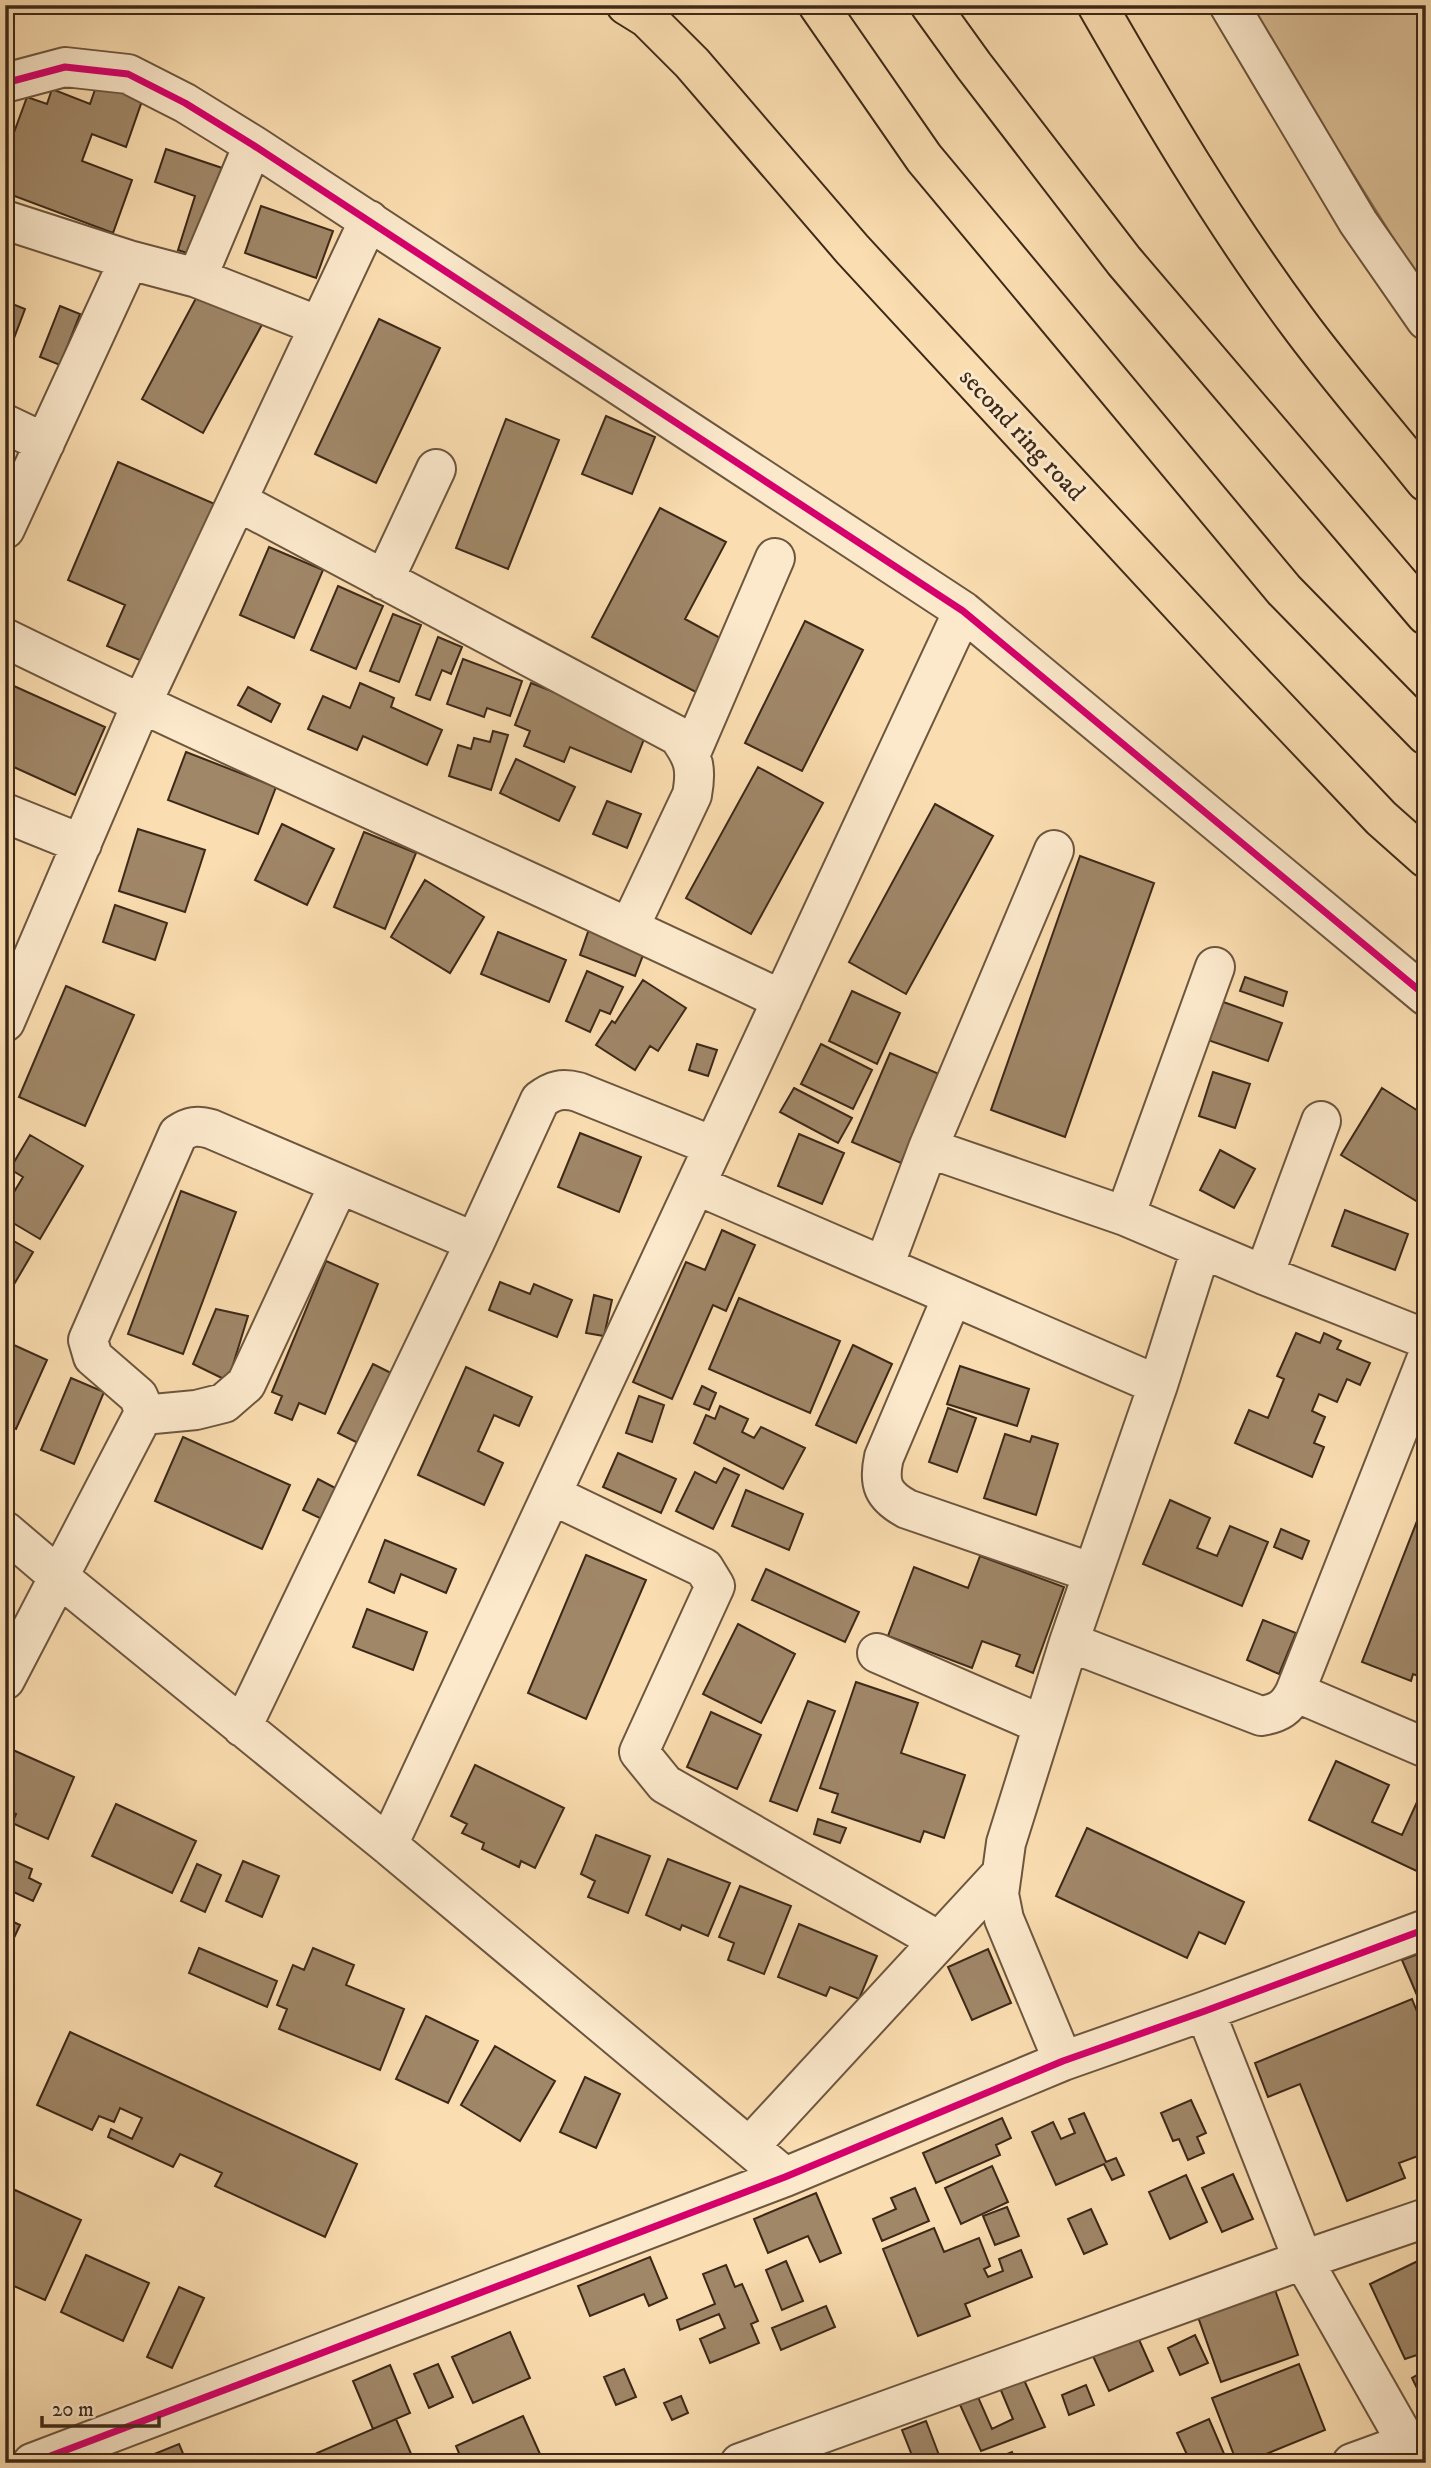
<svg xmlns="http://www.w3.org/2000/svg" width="1431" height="2468" font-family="'IM FELL DW Pica',serif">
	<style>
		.green { fill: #dabe96; stroke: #8c7458; stroke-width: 2 }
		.building { fill: #a08768; stroke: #3e2919; stroke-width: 2 }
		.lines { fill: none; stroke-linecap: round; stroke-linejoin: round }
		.minor-casing { stroke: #6d563f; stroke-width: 42 }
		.major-casing { stroke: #3e2919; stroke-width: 42 }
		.highway-casing { stroke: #3e2919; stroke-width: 42 }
		.minor { stroke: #fce9cc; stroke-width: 38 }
		.major { stroke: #faddb0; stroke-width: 38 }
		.highway { stroke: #faddb0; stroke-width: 38 }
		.cycleway-casing { stroke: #fce9cc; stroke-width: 11 }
		.cycleway { stroke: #d6006c; stroke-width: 7 }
		.labels { text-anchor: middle; stroke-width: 6; stroke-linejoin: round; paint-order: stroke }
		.street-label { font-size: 26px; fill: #3e2919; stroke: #fce9cc }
	</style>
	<rect width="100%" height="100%" fill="#faddb0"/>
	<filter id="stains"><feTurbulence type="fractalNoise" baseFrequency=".00286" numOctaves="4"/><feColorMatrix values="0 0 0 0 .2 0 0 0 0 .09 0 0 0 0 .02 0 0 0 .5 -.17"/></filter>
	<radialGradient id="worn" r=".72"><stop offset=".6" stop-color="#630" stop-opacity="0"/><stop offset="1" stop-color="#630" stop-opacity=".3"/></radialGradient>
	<path class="green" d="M1247,5H1426V290Z"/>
	<path class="building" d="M98,81L143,98L126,147L92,134L82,161L132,180L113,233L9,194L12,185L5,183V157L27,97L47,104L52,89L90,104Z
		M166,149L228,170L199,257L178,250L195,196L155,182Z
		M261,206L333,231L316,278L245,253Z
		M202,287L264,321L203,433L142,399Z
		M5,301L25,309L5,362Z
		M60,306L80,314L60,365L40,357Z
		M379,319L440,348L376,483L315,454Z
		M606,416L655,437L632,494L582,474Z
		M506,419L559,440L508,569L456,548Z
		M118,462L217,505L149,664L107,646L125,605L68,580Z
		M660,508L726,542L685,619L735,646L707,698L592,637Z
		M269,547L323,570L294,638L240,615Z
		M338,586L383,606L356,669L311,650Z
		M393,614L421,625L399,682L370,671Z
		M805,621L863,650L802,771L745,743Z
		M438,637L462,647L451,674L442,670L430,700L416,695Z
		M463,659L522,681L510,716L487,708L484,717L447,704Z
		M5,682L105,727L75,795L5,763Z
		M360,683L394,698L391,707L442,730L427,765L363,736L357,750L308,729L323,696L350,708Z
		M531,683L648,729L631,772L570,747L564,762L524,746L530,731L515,725Z
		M248,687L280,704L271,722L238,705Z
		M493,731L508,735L491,790L449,776L458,745L471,749L474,738L490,742Z
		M186,752L276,787L258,834L168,800Z
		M516,759L575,787L559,821L500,793Z
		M758,767L823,803L751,934L686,898Z
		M607,801L641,814L627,848L593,834Z
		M935,804L993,836L906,994L849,962Z
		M282,824L334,849L307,905L255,880Z
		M138,829L205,850L185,912L119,891Z
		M364,832L416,853L385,929L334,907Z
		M1080,856L1154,883L1065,1137L991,1110Z
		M425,880L484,917L450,973L391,937Z
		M115,905L167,923L155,960L103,942Z
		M589,929L645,950L635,976L580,955Z
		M498,932L566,960L549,1002L481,974Z
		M587,971L623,987L610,1014L600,1010L590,1032L566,1021Z
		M1245,977L1287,992L1283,1006L1240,991Z
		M643,980L686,1008L658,1051L650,1046L635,1070L596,1045L612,1021L615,1023Z
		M66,986L134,1015L85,1126L19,1097Z
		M852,991L900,1013L877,1064L829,1041Z
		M1215,999L1282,1023L1268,1061L1202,1038Z
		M697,1044L717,1050L708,1076L689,1070Z
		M821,1044L872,1070L853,1109L801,1084Z
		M890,1053L939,1074L901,1163L852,1142Z
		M1213,1072L1250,1084L1235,1128L1199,1116Z
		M794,1088L852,1118L838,1143L780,1112Z
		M1382,1088L1426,1116V1207L1341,1155Z
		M580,1133L641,1157L619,1212L558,1187Z
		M799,1134L844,1153L822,1204L778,1186Z
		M30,1135L83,1166L40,1239L8,1220L5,1225V1207L23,1177L10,1169Z
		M1220,1150L1255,1169L1234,1208L1200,1190Z
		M181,1191L236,1212L183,1354L128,1334Z
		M1345,1210L1408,1234L1395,1270L1332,1246Z
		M722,1230L755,1245L726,1311L713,1305L672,1399L633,1382L686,1262L705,1270Z
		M5,1236L33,1252L6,1298L5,1297Z
		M326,1261L378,1284L325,1414L299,1403L292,1420L275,1413L282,1396L272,1392Z
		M500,1282L530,1294L534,1284L572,1300L557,1337L489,1310Z
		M594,1295L612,1300L604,1336L586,1333Z
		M739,1298L840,1341L810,1413L709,1369Z
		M216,1309L248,1316L228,1381L193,1364Z
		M1296,1333L1320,1343L1324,1333L1341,1341L1337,1349L1370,1363L1360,1385L1347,1379L1337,1402L1319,1394L1312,1411L1325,1417L1314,1443L1324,1447L1312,1477L1235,1443L1249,1410L1268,1418L1284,1379L1277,1376Z
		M5,1341L47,1360L16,1429L5,1424Z
		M853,1345L892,1364L856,1443L816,1425Z
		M373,1364L403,1379L368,1448L338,1433Z
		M960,1366L1029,1389L1017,1426L947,1404Z
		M466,1367L532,1397L519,1426L494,1415L478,1451L503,1463L484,1505L418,1475Z
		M71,1378L104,1392L74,1464L41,1450Z
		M702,1386L716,1393L709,1410L694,1404Z
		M639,1396L664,1405L652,1442L626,1433Z
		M720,1406L748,1419L742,1432L754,1438L761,1427L805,1448L783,1489L694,1443L706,1415L715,1419Z
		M948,1408L976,1418L957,1472L929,1462Z
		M1005,1434L1030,1442L1032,1436L1058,1444L1036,1515L984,1498Z
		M183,1437L290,1485L262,1549L155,1501Z
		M618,1453L676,1479L661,1513L603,1487Z
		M724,1468L739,1475L713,1529L676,1511L695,1472L716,1483Z
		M318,1479L341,1491L326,1521L303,1510Z
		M746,1490L803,1514L789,1550L732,1526Z
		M1426,1498V1560L1422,1569L1426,1570V1679L1413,1674L1411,1681L1362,1662Z
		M1170,1500L1210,1518L1197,1548L1217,1556L1230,1526L1268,1542L1242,1606L1143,1564Z
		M1281,1529L1309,1541L1302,1559L1274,1547Z
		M385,1540L456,1569L446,1593L401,1574L394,1593L369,1582Z
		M586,1555L646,1580L586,1719L528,1693Z
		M980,1556L1064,1587L1033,1673L1016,1666L1020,1655L982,1641L972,1668L888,1636L914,1567L968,1588Z
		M766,1569L859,1612L845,1642L752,1600Z
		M367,1609L427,1632L413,1670L353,1647Z
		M1263,1620L1296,1633L1279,1674L1247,1660Z
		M738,1624L795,1654L761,1723L703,1694Z
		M856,1682L918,1703L901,1753L965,1775L944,1838L924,1831L920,1842L832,1812L838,1794L820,1788Z
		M808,1701L835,1711L797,1811L770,1801Z
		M711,1712L761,1735L737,1789L687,1767Z
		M13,1750L74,1777L48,1839L12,1823L16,1814L5,1809V1768Z
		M1336,1761L1389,1785L1372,1822L1402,1835L1422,1791L1426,1793L1425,1875L1309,1820Z
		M475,1765L564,1808L535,1868L521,1861L519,1867L482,1849L484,1843L462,1833L467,1824L451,1816Z
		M116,1804L196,1841L172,1893L92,1856Z
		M818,1819L846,1828L840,1843L814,1834Z
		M1087,1828L1244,1902L1225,1944L1199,1932L1187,1958L1056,1896Z
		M596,1835L650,1856L628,1913L588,1897L595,1881L581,1874Z
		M5,1857L32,1869L29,1878L41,1884L33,1901L5,1888Z
		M668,1859L730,1883L708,1936L682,1925L680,1930L646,1915Z
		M243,1861L279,1876L262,1917L226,1901Z
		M197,1864L221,1875L205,1912L181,1901Z
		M740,1886L791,1906L764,1974L728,1960L734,1943L719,1937Z
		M5,1918L20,1925L5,1957Z
		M799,1924L877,1956L859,1999L830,1987L826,1996L778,1977Z
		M199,1948L277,1981L267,2007L189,1973Z
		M313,1948L354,1965L346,1985L404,2009L380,2070L279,2029L287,2009L277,2005L293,1965L304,1970Z
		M988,1949L1011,2003L972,2020L948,1967Z
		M1426,1951V1997L1419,2000L1402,1960Z
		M1412,1999L1426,2034V2153L1399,2163L1405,2178L1347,2201L1300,2084L1268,2097L1255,2063Z
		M426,2016L478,2041L448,2103L396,2079Z
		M70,2032L357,2164L325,2237L215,2186L222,2173L180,2154L173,2167L108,2137L111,2129L132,2139L142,2118L120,2108L114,2122L99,2116L92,2130L37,2105Z
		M495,2046L555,2081L520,2141L461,2105Z
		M585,2077L620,2094L596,2148L560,2132Z
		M1191,2100L1206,2133L1197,2137L1204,2153L1188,2160L1179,2139L1173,2141L1161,2113Z
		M1084,2113L1106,2162L1116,2158L1124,2175L1112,2180L1104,2164L1056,2185L1032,2132L1053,2122L1061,2139L1075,2133L1069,2119Z
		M1002,2118L1011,2138L996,2145L1000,2155L936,2183L923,2153Z
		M992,2166L1008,2202L961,2224L945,2188Z
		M1233,2174L1253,2219L1222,2232L1202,2188Z
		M1186,2175L1207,2222L1170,2239L1149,2192Z
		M915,2188L929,2221L882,2241L873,2219L896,2209L891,2198Z
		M15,2190L81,2220L45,2300L5,2282V2212Z
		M816,2193L841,2253L820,2262L808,2236L768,2253L754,2219Z
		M1007,2207L1019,2236L995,2245L983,2216Z
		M1091,2209L1107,2244L1084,2254L1068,2219Z
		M934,2228L944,2252L979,2238L990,2266L984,2269L988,2277L1003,2271L999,2259L1021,2250L1032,2277L965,2304L970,2316L918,2336L883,2249Z
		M86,2255L149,2283L123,2341L61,2312Z
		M650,2257L667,2298L649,2306L644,2294L590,2316L578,2286Z
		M1420,2260L1426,2278V2352L1405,2359L1370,2284Z
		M786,2261L803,2301L782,2310L766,2270Z
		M726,2265L735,2287L742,2284L758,2321L751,2324L759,2343L710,2363L700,2339L725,2328L719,2314L680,2330L677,2320L715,2304L703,2274Z
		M179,2287L204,2298L172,2368L147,2357Z
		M1274,2287L1298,2355L1221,2382L1197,2314Z
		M826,2306L835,2327L781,2350L772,2328Z
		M1132,2324L1153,2371L1109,2391L1087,2343Z
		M510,2332L530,2378L473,2403L452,2357Z
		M1195,2335L1208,2363L1180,2375L1168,2348Z
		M438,2364L453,2397L429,2408L414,2374Z
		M1299,2364L1325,2430L1244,2463H1237L1212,2398Z
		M390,2365L410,2413L373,2429L353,2381Z
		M624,2369L636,2397L616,2405L604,2377Z
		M1426,2370V2407L1412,2378Z
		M1020,2371L1045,2427L981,2451L956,2396L974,2388L992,2429L1013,2419L997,2381Z
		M1086,2385L1094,2405L1069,2415L1062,2395Z
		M681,2396L688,2413L672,2420L664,2403Z
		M523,2416L544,2463H463L456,2446Z
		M396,2419L415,2463H321L317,2453Z
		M1209,2419L1228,2463H1180L1189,2459L1177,2433Z
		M926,2421L942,2463H915L902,2430Z
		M179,2444L187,2463H132Z
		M1012,2452L1016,2463H984Z"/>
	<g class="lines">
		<g class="minor-casing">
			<path id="minor" d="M1229,5L1358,222L1426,320
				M5,83L65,67L128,74L185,103L253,145L963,611L1426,996
				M5,220L129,260L197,278L319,326
				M197,278L253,145
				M5,424L45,443
				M237,501L678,736C694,758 697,768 692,795L630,926
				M5,529L129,260
				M384,580L436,469
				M5,638C262,764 525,876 782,1000
				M691,753L775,558
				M5,813L82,844
				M5,1022L141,705L369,220
				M928,1148L1125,1216L1264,1275L1426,1339
				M696,1185L1158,1385
				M1125,1216L1215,967
				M884,1266L928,1148L1054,850
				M1264,1275L1321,1121
				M952,1297L884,1457C878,1484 883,1496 907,1509L1093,1573
				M143,1415L196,1410L224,1403L246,1384L339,1184
				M552,1495L704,1568L715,1586L639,1752L665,1784L939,1941
				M5,1531L59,1577L388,1845L785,2177
				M1069,1642L1261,1716C1279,1713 1287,1708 1295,1692L1426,1360
				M877,1653L1043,1725
				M5,1680L143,1415L142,1405L138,1396L93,1357L88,1340L178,1134C190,1126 197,1125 211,1129L475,1242
				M1295,1692L1426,1748
				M242,1727L475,1242L540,1100C553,1090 562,1088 578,1092L713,1146
				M388,1845L963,611
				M1205,2011L1303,2260L1407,2443L1416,2463
				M1063,2061L1004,1919L999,1894L1006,1843L1069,1642L1158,1385L1201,1249
				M749,2147L1002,1873
				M32,2463L785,2177L1063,2061L1205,2011L1426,1929
				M740,2463L1303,2260L1426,2218
				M1352,2463L1407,2443"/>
		</g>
		<g class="major-casing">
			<path id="major" d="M626,5L647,18L692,63L852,249L1239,668L1381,818L1426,858
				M1097,5C1159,113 1222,220 1296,320C1337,376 1383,428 1426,482"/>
		</g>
		<g class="highway-casing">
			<path id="highway" d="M818,5L924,158L1284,590L1426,735
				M930,5L974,66L1124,261L1426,615"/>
		</g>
		<use href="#minor" class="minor"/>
		<use href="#major" class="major"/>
		<use href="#highway" class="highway"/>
		<g class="cycleway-casing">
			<path id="cycleway" d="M5,83L65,67L128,74L185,103L253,145L963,611L1426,996
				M32,2463L785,2177L1063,2061L1205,2011L1426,1929"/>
		</g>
		<use href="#cycleway" class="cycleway"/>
	</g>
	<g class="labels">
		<g class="street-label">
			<text transform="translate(1023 434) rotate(47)" y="9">second ring road</text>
		</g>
	</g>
	<rect width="1431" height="2468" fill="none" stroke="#faddb0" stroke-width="28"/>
	<rect x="7" y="7" width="1417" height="2454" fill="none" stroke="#3e2919" stroke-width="3.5"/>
	<rect x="14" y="14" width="1403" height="2440" fill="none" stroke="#3e2919" stroke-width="2"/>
	<path d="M42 2416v10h117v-10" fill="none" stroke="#3e2919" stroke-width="3.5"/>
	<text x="52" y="2416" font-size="21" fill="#3e2919" stroke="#fce9cc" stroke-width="5" paint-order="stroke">20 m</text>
	<rect width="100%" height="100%" filter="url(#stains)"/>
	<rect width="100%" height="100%" fill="url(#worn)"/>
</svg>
